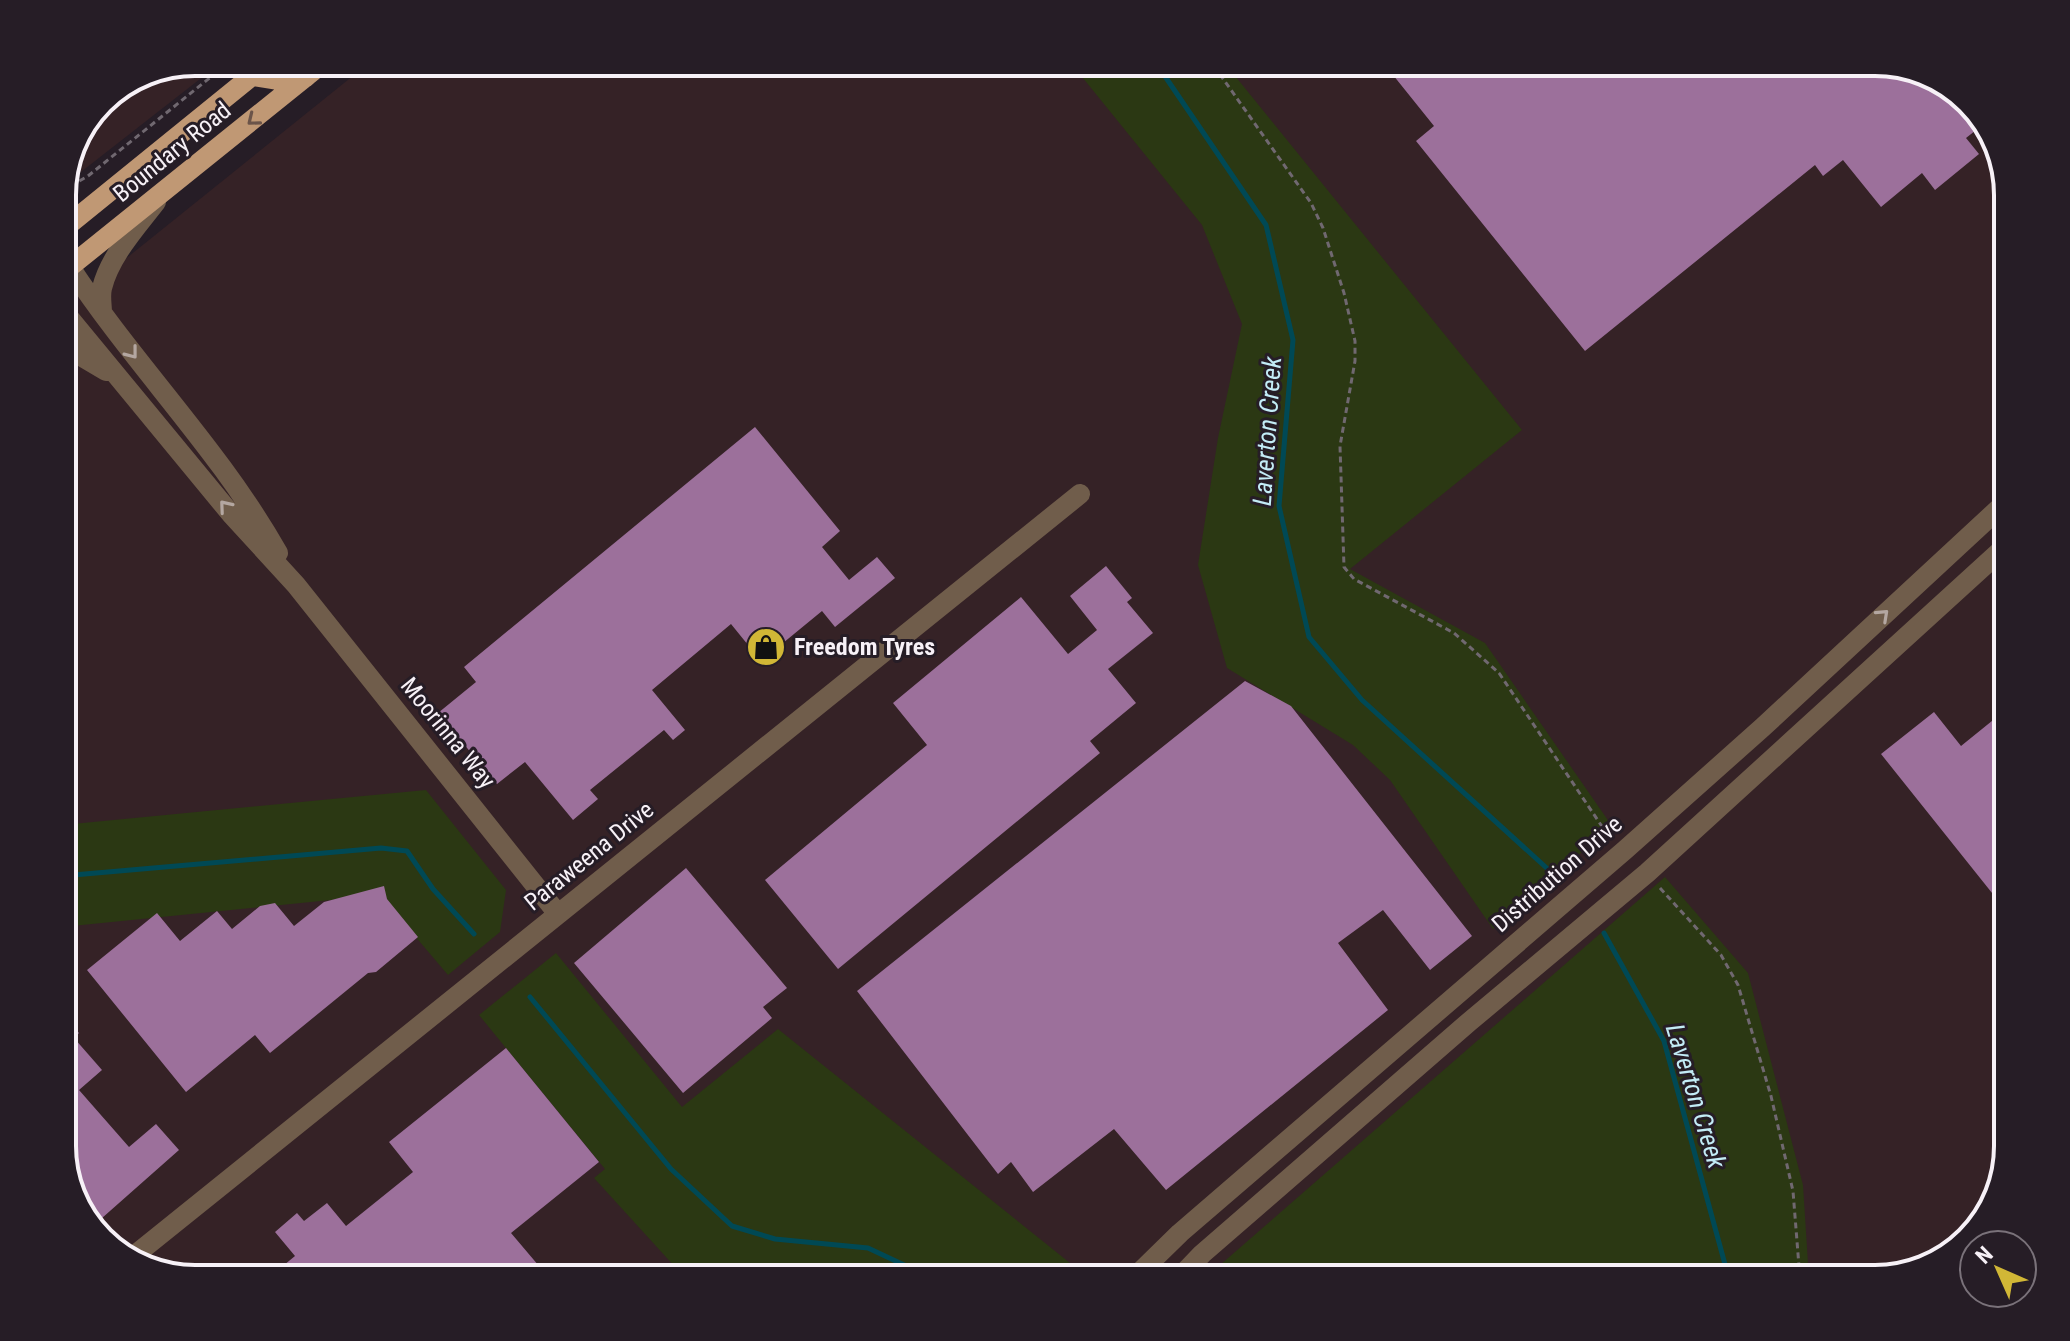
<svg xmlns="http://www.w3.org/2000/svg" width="2070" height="1341" font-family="'Roboto Condensed',sans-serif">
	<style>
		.industrial { fill: #352226 }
		.green { fill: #2b3813 }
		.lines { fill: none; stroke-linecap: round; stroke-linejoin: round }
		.stream { stroke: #004955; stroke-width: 5 }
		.building { fill: #9c709b }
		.path { stroke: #706870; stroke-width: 3; stroke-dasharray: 6 4; stroke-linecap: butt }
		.minor { stroke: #705d4b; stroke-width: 20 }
		.major { stroke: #c09874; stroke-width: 20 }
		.oneway { stroke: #6b5449 }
		.oneway2 { stroke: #b4a7a1 }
		.labels { text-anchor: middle; stroke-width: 6; stroke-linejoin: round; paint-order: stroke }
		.street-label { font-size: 24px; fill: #f7f1f7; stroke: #261d26 }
		.poi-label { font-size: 24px; font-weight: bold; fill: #f7f1f7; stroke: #261d26; text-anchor: start }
		.water-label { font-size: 26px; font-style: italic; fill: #c3ecf6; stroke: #261d26 }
		.rim { fill: none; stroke: #f7f1f7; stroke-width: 4 }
	</style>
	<rect width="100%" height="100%" fill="#261d26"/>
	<path class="industrial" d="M1875,62L1949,84L1990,128L2008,187V1147L1986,1220L1941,1261L1876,1279H195L121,1257L80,1213L62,1154V310L359,71Z
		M144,72H209L63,186L101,101Z"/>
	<path class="green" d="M1227,66L1522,430L1350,569L1485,643L1612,826L1493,929L1390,780L1353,745L1227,668L1198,565L1218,438L1242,324L1202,225L1074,67Z
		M426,790L506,890L500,932L448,975L380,895L62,927V825Z
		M1665,877L1748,973L1803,1185L1809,1279H1204Z
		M556,953L682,1107L778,1029L1090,1279H686L594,1178L605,1169L479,1015Z"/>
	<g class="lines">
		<path class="stream" d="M1158,66L1266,225L1293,340L1279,506L1309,637L1362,700L1551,872
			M62,876L381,848L407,851L433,889L474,934
			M1604,933L1664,1041L1729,1279
			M530,997L671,1169L732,1226L775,1239L868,1248L934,1279"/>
	</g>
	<path class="building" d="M1875,62L1949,84L1985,123L1966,138L1979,154L1935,190L1922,173L1881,207L1843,160L1823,176L1815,165L1585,351L1416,141L1434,126L1385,65L1494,64L1500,72L1510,64Z
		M755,427L840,531L822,547L849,580L877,557L895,578L835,627L822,611L761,661L731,624L652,690L685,730L673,740L664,730L590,790L598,799L573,820L525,762L497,784L438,713L476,682L464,667Z
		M1106,566L1132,598L1127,602L1153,633L1108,669L1136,703L1090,741L1100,753L838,969L765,880L927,745L893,703L1021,597L1068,654L1097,630L1070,596Z
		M1245,681L1291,706L1472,936L1430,970L1383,910L1338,943L1388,1010L1166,1190L1114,1129L1033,1192L1011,1162L998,1174L857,991Z
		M2008,708V913L1881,754L1934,712L1961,746Z
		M686,868L787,988L763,1007L772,1018L683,1093L574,963Z
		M384,886L387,899L418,937L376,972L368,973L270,1053L255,1035L186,1092L87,970L157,913L180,941L217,911L232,929L260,906L275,903L294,926L324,902Z
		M62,1015L79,1033L74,1038L102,1070L79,1090L129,1147L156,1124L179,1150L93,1226L80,1213L62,1154Z
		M506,1048L599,1162L511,1233L550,1279H267L295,1256L275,1232L297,1213L304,1221L327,1203L346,1226L413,1172L389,1142Z"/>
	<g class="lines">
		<path class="path" d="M1214,66L1311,203L1323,228L1344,293L1355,341V361L1340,446L1344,567L1354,579L1454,633L1499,673L1601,825L1614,838
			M62,191L88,176L217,72
			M1660,888L1721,955L1738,985L1771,1096L1793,1191L1800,1279"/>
		<path class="minor" d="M70,267C135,366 220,450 278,553
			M62,309L231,514L296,585L558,914
			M102,313C102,305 100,296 102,288C110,256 136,228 156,202
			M62,345L106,371
			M130,1259L1080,494
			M1133,1279L1180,1233L1625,850L1763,727L2008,500
			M1178,1279L1202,1254L1469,1022L1647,873L2008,544"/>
		<path class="major" d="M253,76L279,80L306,77
			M62,230L258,71
			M62,273L313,71"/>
	</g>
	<defs><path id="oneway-chevron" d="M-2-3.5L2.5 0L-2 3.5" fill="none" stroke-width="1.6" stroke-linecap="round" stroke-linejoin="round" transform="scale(2)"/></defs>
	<use class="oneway" href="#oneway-chevron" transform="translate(253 120) rotate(141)"/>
	<g class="oneway2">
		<use href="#oneway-chevron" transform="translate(132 353) rotate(52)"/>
		<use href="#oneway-chevron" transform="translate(225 506) rotate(-130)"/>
		<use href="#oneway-chevron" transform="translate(1883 615) rotate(-43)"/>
	</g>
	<defs>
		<g id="shop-disc" transform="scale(2)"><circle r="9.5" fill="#d1b736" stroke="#261d26"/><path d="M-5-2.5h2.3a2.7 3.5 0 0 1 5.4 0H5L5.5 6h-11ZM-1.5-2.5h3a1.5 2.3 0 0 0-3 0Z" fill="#111"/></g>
	</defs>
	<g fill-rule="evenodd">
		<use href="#shop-disc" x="766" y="647"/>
	</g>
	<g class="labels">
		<g class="street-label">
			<text transform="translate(172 152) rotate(-39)" y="8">Boundary Road</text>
			<text transform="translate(448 733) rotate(51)" y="8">Moorinna Way</text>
			<text transform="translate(589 856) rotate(-39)" y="8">Paraweena Drive</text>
			<text transform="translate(1557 874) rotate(-41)" y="8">Distribution Drive</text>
		</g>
		<g class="poi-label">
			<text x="794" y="655">Freedom Tyres</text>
		</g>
		<g class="water-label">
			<text transform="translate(1267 431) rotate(-86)" y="9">Laverton Creek</text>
			<text transform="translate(1696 1096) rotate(73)" y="9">Laverton Creek</text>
		</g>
	</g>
	<path d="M0 0H2070V1341H0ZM195 76H1875A119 119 0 0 1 1994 195V1146A119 119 0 0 1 1875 1265H195A119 119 0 0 1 76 1146V195A119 119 0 0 1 195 76Z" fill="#261d26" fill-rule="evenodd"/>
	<path class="rim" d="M195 76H1875A119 119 0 0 1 1994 195V1146A119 119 0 0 1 1875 1265H195A119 119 0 0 1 76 1146V195A119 119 0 0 1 195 76Z"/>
	<g transform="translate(1998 1269) rotate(315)"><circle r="38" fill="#261d26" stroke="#7a727a" stroke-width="2"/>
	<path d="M0-6L14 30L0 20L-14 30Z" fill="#d1b736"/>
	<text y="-12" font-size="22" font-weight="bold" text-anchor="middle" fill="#f7f1f7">N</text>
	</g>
</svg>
